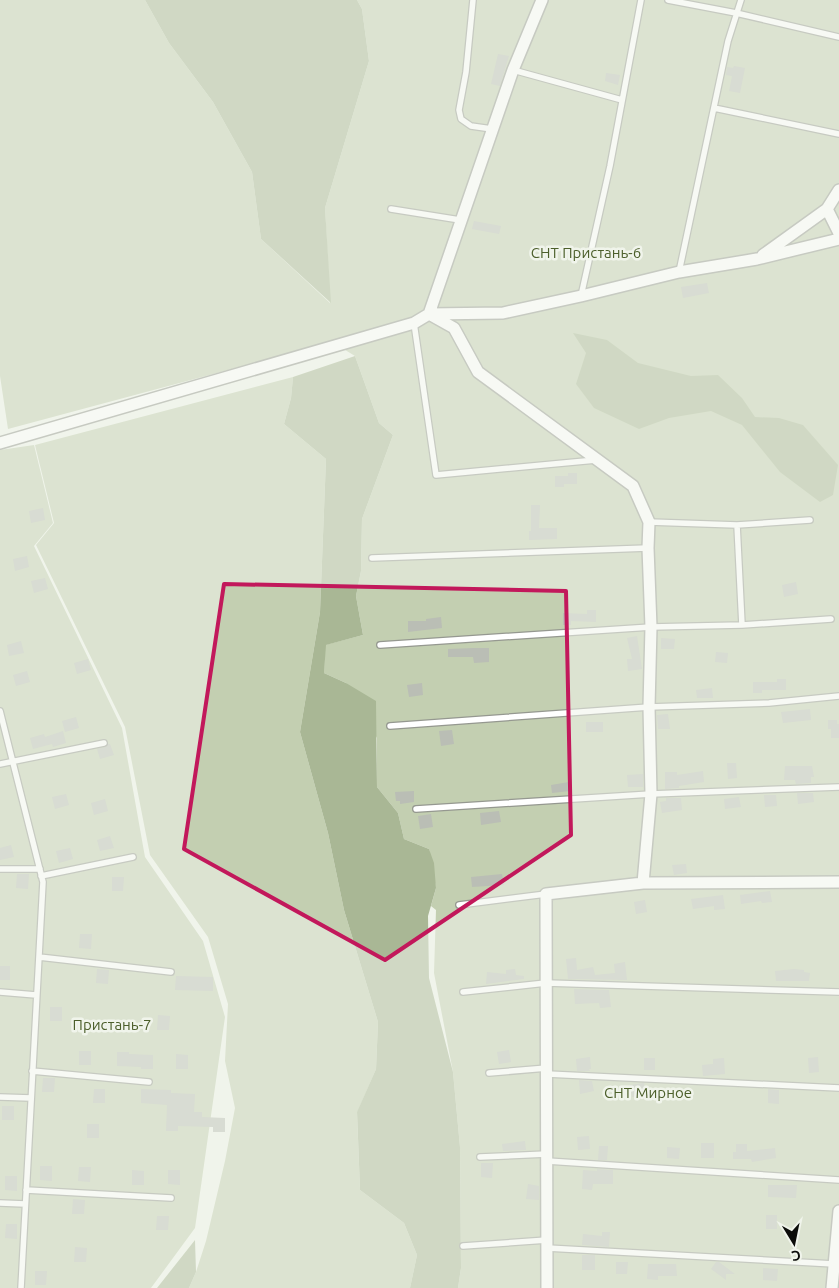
<svg xmlns="http://www.w3.org/2000/svg" width="839" height="1288" font-family="Ubuntu,sans-serif">
	<style>
		.green { fill: #c3cfb1 }
		.forest { fill: #a9b795 }
		.building { fill: #babeb5 }
		.lines { fill: none; stroke-linecap: round; stroke-linejoin: round }
		.service-casing { stroke: #959890; stroke-width: 8 }
		.minor-casing { stroke: #959890; stroke-width: 14 }
		.service { stroke: #fff; stroke-width: 5.5 }
		.minor { stroke: #fff; stroke-width: 11 }
		.marked { fill: none; stroke: #c2185b; stroke-width: 4; stroke-linejoin: round }
		.labels { text-anchor: middle; stroke-width: 5; stroke-linejoin: round; paint-order: stroke }
		.park-label { font-size: 15px; fill: #4c5f2b; stroke: #f0f4eb }
	</style>
	<rect width="100%" height="100%" fill="#f0f4eb"/>
	<path class="green" d="M0,0H145L169,43L213,102L252,172L261,239L330,303L325,208L369,61L362,9L357,0H839V1288H458L461,1268L460,1147L453,1072L434,973L436,910L431,906L436,888L429,849L404,839L398,813L377,787V738L346,683L324,673L325,645L363,635L356,596L361,571L362,519L393,435L379,423L355,356L332,342L8,429L0,376Z
		M293,377L291,398L284,424L326,459L320,612L300,732L328,833L344,910L378,1022L376,1069L357,1113L360,1190L404,1223L417,1255L410,1288H189L196,1272L206,1241L225,1161L235,1108L225,1061L228,1004L208,937L150,855L125,727L36,545L54,523L35,445Z
		M34,445L53,523L34,546L122,728L145,857L203,941L225,1017L195,1228L151,1288H0V450Z"/>
	<path class="forest" d="M145,0H357L362,9L369,61L325,208L331,303L261,239L252,172L213,102L169,43Z
		M573,333L607,340L638,363L691,376L718,375L742,398L755,417L779,418L803,425L838,465L833,495L820,502L780,472L742,425L711,411L669,418L639,429L594,408L576,384L586,353Z
		M355,356L379,423L393,435L362,519L361,571L356,596L363,635L326,645L324,673L346,683L376,701L377,787L398,813L404,839L429,849L434,863L436,888L428,916L429,978L453,1072L460,1147L461,1268L458,1288H410L417,1255L404,1223L360,1190L357,1112L376,1069L378,1022L344,910L328,833L300,732L320,612L326,459L284,424L291,398L293,377Z
		M195,1240L196,1272L189,1288H157Z"/>
	<path class="building" d="M498,54L509,56L500,86L491,84Z
		M734,66L745,68L740,93L729,91L732,76L726,75L727,67L733,68Z
		M606,73L620,75L618,85L605,81Z
		M474,221L501,226L499,234L472,229Z
		M707,283L709,293L683,298L681,287Z
		M568,473H577V484H564V487H555V476H568Z
		M531,505H540L539,528H557V539L529,540V531H531Z
		M43,508L45,520L31,523L29,511Z
		M27,556L29,567L15,571L13,559Z
		M45,578L48,589L34,593L31,581Z
		M796,582L798,594L784,597L782,585Z
		M587,610H596V622L571,621V625H563V613L587,614Z
		M441,617L442,628L408,632V621H426V619Z
		M637,636L642,669L628,671L627,659H632L627,638Z
		M661,638L675,639L674,649H661Z
		M21,641L24,653L9,656L7,645Z
		M473,648H489V662L474,663L473,657H448V649Z
		M716,652L728,653L727,663L715,662Z
		M88,659L91,670L77,674L74,663Z
		M27,671L30,682L16,686L13,675Z
		M777,679H786V690H762V693H753V682H777Z
		M422,683L423,695L409,697L407,685Z
		M712,688L713,698H697L696,690Z
		M810,709L811,720L783,723L781,712Z
		M668,714L670,729H658L657,715Z
		M76,717L79,728L65,732L62,721Z
		M828,720H837V724H839V738H831V729H828Z
		M586,722H603V732H586Z
		M452,730L454,744L441,746L439,731Z
		M63,731L66,743L53,747L52,744L33,749L30,738L44,734L45,737Z
		M108,744H110L114,755L100,759L97,749L105,747Z
		M727,763H736L737,778L728,779Z
		M785,766H812L814,777H811V783L796,784L795,780H784Z
		M703,771L704,782L679,786V788L665,789V772H677V775Z
		M643,774V787H628L627,775Z
		M569,782L570,791L552,793L551,785Z
		M414,791V802L400,804V801H396L395,792Z
		M797,793H813L814,802L798,804Z
		M66,794L69,805L55,809L52,797Z
		M764,795H776L777,806L765,807Z
		M739,797L741,807L725,809L724,799Z
		M666,798H681L682,810L662,813L660,802L666,801Z
		M105,799L108,811L94,815L91,803Z
		M499,811L501,822L481,825L480,813Z
		M431,814L433,827L420,829L418,816Z
		M110,836L114,848L100,851L97,840Z
		M11,845L14,857L0,860V848Z
		M70,848L73,859L59,863L56,851Z
		M686,864L687,873L674,875L672,865Z
		M17,874H29L28,889L16,888Z
		M502,874L504,885L472,887L471,877Z
		M112,877H124L123,891H112Z
		M770,891L772,902L762,903L761,901L741,904L740,895Z
		M723,895L725,909L714,910V906L693,909L691,899Z
		M645,900L647,912L636,914L634,902Z
		M80,934H92L91,949L79,948Z
		M576,958L577,970L593,967L595,975L615,973L614,964L625,962L627,980L568,979L566,959Z
		M0,966H10V980H0Z
		M97,969L109,970L108,984L96,983Z
		M515,969L516,975L524,976V979L486,984L487,972L506,974V970Z
		M794,969L804,970V972L810,973L809,981H776L775,971Z
		M176,976L213,977V991L175,990Z
		M574,989L609,990L611,1007L600,1008L599,1003L575,1004Z
		M50,1007H62V1021H50Z
		M158,1015L170,1016L169,1030H157Z
		M509,1050L511,1062L499,1064L497,1052Z
		M79,1051H91V1065H79Z
		M117,1052H129V1054L153,1055V1069H141V1067L117,1066Z
		M176,1054L188,1055V1069H176Z
		M590,1057L591,1069H589L590,1071H577L576,1059Z
		M818,1057L819,1072L809,1073L808,1058Z
		M644,1058H655V1070H644Z
		M724,1058L725,1074L703,1076L702,1065L713,1064V1059Z
		M43,1078H55L54,1092H42Z
		M579,1080L592,1081L594,1091L580,1094Z
		M644,1083L646,1096L632,1097L630,1085Z
		M94,1089H105V1103H93Z
		M141,1089L171,1090V1093L195,1094L194,1112H202V1117L225,1118V1132H213V1127L178,1126V1131H166L167,1105L141,1103Z
		M768,1089L779,1090V1104L768,1103Z
		M2,1106H14V1120H2Z
		M87,1124H99V1138H87Z
		M589,1136L590,1149L578,1150L577,1137Z
		M525,1141L526,1150L503,1151L502,1144Z
		M701,1143H714V1158H701Z
		M736,1144H747V1151L775,1148L776,1158L752,1162L751,1159H733V1152H736Z
		M599,1146H608L607,1160H598Z
		M667,1147L680,1148L679,1159L667,1158Z
		M481,1163H493L492,1178L481,1177Z
		M40,1166H52V1181L40,1180Z
		M79,1167H91L90,1182L78,1181Z
		M597,1169L613,1170V1184H593L592,1190L582,1189L583,1170L597,1171Z
		M132,1170L144,1171V1185H132Z
		M168,1170H180V1185L168,1184Z
		M5,1176H17V1191L5,1190Z
		M528,1184L539,1186V1200L526,1199Z
		M768,1185H797L796,1198L768,1197Z
		M73,1199L85,1200L84,1214H72Z
		M766,1215H777V1229H766Z
		M157,1216H169L168,1230H156Z
		M6,1224H17V1239L5,1238Z
		M602,1232H610L609,1247L582,1245L583,1234L602,1236Z
		M75,1247L87,1248L86,1262H74Z
		M582,1255H595V1270H582Z
		M616,1262H628L627,1274H616Z
		M716,1262H719L735,1274H726V1280L711,1269Z
		M648,1264H676L677,1276H658V1280L647,1279Z
		M763,1268L778,1269L777,1281L763,1280Z
		M35,1271H47L46,1285H35Z"/>
	<g class="lines">
		<g class="service-casing">
			<path id="service" d="M473,0L466,72L459,110L461,119L471,126L492,129
				M668,0L736,13L839,37
				M513,70L622,100
				M714,108L839,134
				M391,209L460,220
				M679,272L728,41L741,0
				M581,296L610,166L641,0
				M414,323L436,475L596,460
				M649,522L737,525L810,520
				M737,525L742,625
				M372,558L648,548
				M380,645L651,627L742,625L831,619
				M0,711L43,882L21,1288
				M390,726L649,707L769,703L839,696
				M0,764L104,743
				M416,809L651,794L839,787
				M0,869H40
				M41,876L133,857
				M459,905L546,894
				M39,957L171,972
				M0,992L36,995
				M463,992L546,983L839,992
				M32,1071L149,1082
				M489,1073L547,1068
				M547,1074L839,1088
				M0,1097L31,1098
				M480,1157L547,1154
				M547,1161L839,1180
				M26,1190L171,1198
				M0,1203L25,1204
				M463,1246L547,1240
				M547,1248L834,1264"/>
		</g>
		<g class="minor-casing">
			<path id="minor" d="M542,0L513,70L429,314L454,328L478,372L633,486L649,522L648,548L651,627L649,707L651,794L643,883L546,894L547,1288
				M827,209L839,233
				M763,255L827,209L839,190
				M0,443L414,323L429,314L503,313L581,296L679,272L757,259L839,239
				M643,883L839,882
				M832,1288L839,1211"/>
		</g>
		<use href="#service" class="service"/>
		<use href="#minor" class="minor"/>
	</g>
	<path d="M0 0H839V1288H0ZM224,584L566,591L571,835L385,960L184,849Z" fill="#f0f4eb" fill-opacity=".55" fill-rule="evenodd"/>
	<path class="marked" d="M224,584L566,591L571,835L385,960L184,849Z"/>
	<g class="labels">
		<g class="park-label">
			<text x="586" y="258">СНТ Пристань-6</text>
			<text x="112" y="1030">Пристань-7</text>
			<text x="648" y="1098">СНТ Мирное</text>
		</g>
	</g>
	<g transform="translate(794 1243) rotate(170)" stroke="#f0f4eb" stroke-width="4" paint-order="stroke">
	<path d="M0-4L9 19L0 12L-9 19Z" fill="#0b0c09"/>
	<text y="-8" font-size="14" font-weight="bold" text-anchor="middle" fill="#0b0c09">С</text>
	</g>
</svg>
